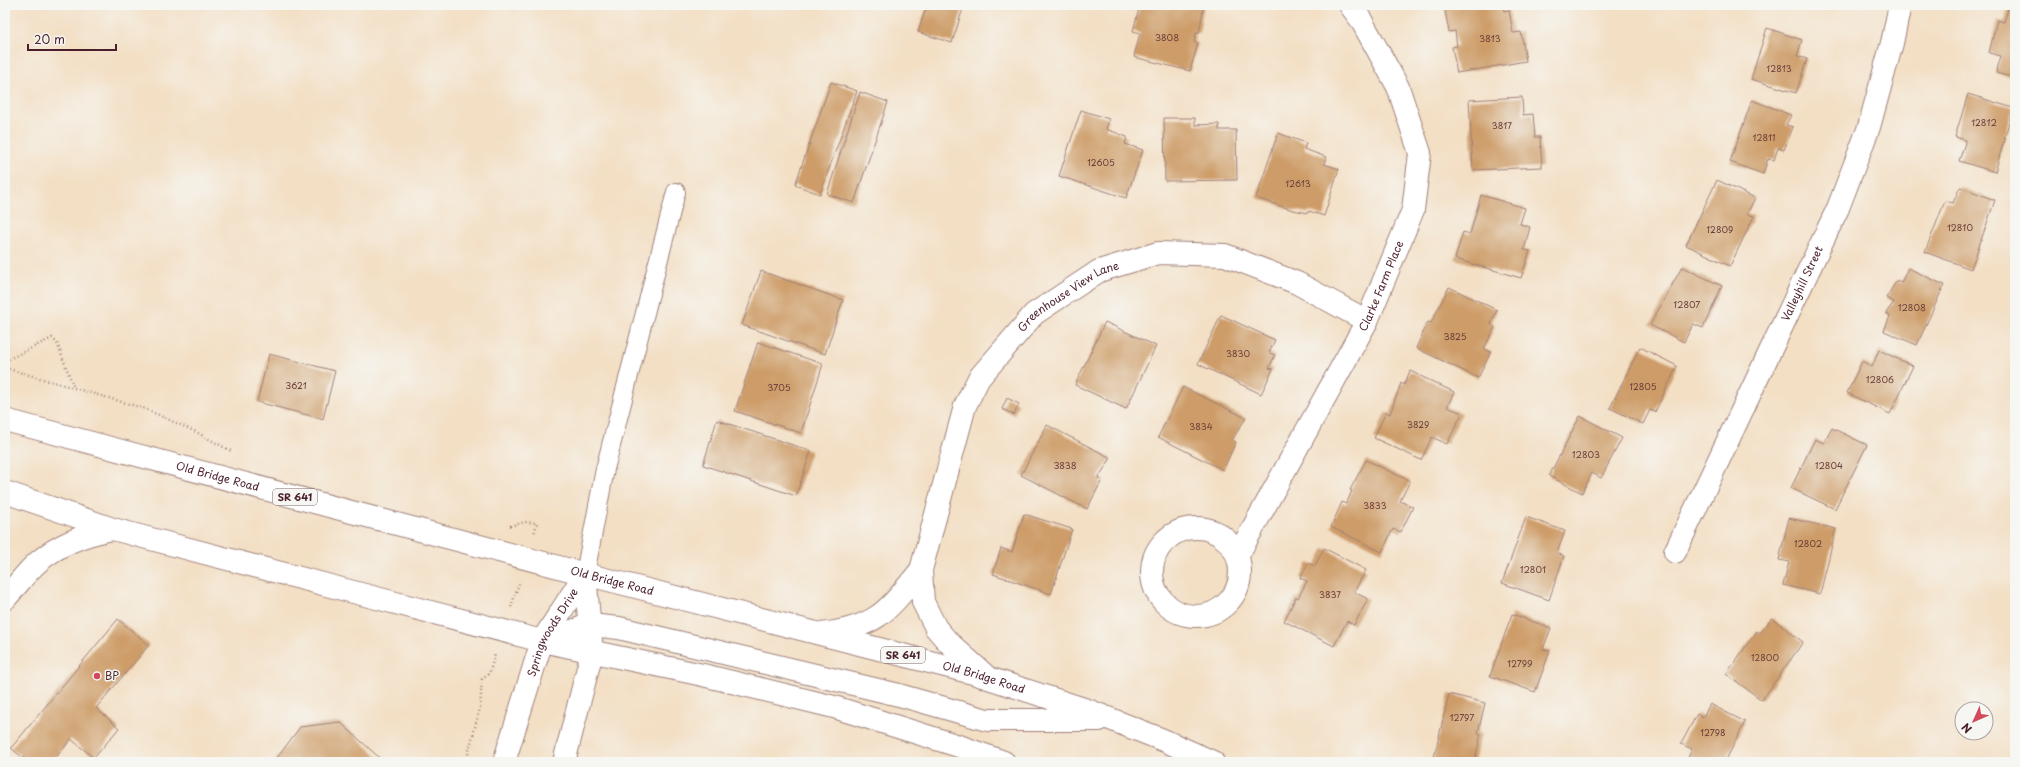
<svg xmlns="http://www.w3.org/2000/svg" width="2020" height="767" font-family="'Playpen Sans',sans-serif">
	<style>
		.building { fill: #cd9c67 }
		.lines { fill: none; stroke-linecap: round; stroke-linejoin: round }
		.lane-casing { stroke: #9e7f78; stroke-width: 20 }
		.street-casing { stroke: #9e7f78; stroke-width: 24 }
		.secondary-casing { stroke: #9e7f78; stroke-width: 24 }
		.primary-casing { stroke: #9e7f78; stroke-width: 24 }
		.path { stroke: #9e7f78; stroke-width: 2.5; stroke-dasharray: 1 3; stroke-linecap: butt }
		.lane { stroke: #fff; stroke-width: 18 }
		.street { stroke: #fff; stroke-width: 22 }
		.secondary { stroke: #fff; stroke-width: 22 }
		.primary { stroke: #fff; stroke-width: 22 }
		.poi-dot { fill: #d1495b; stroke: #f6f6f2; stroke-width: 1.5 }
		.labels { text-anchor: middle; stroke-width: 3; stroke-linejoin: round; paint-order: stroke }
		.number-label { font-size: 9px; fill: #6b3e3a }
		.shield { fill: #f6f6f2; stroke: #7e6067; stroke-width: 1 }
		.shield-label { font-size: 10px; font-weight: bold; fill: #4a1f2b }
		.street-label { font-size: 11px; fill: #4a1f2b; stroke: #f6f6f2 }
		.poi-label { font-size: 11px; fill: #4a1f2b; stroke: #f6f6f2; text-anchor: start }
	</style>
	<rect width="100%" height="100%" fill="#f6f6f2"/>
	<filter id="ink" filterUnits="userSpaceOnUse"><feTurbulence type="fractalNoise" baseFrequency=".025" numOctaves="2"/><feDisplacementMap in="SourceGraphic" scale="8" xChannelSelector="R" yChannelSelector="G"/><feConvolveMatrix kernelMatrix="1 2 1 2 8 2 1 2 1" color-interpolation-filters="sRGB"/></filter>
	<filter id="wash" filterUnits="userSpaceOnUse"><feTurbulence type="fractalNoise" baseFrequency=".012" numOctaves="4" result="noise"/><feDisplacementMap in="SourceGraphic" scale="16" xChannelSelector="R" yChannelSelector="G"/><feGaussianBlur stdDeviation="0.9" result="paint"/><feColorMatrix in="noise" values="0 0 0 0 0 0 0 0 0 0 0 0 0 0 0 0 0 1.4 0 .05"/><feComposite in="paint" operator="in"/></filter>
	<g filter="url(#wash)">
		<rect width="100%" height="100%" fill="#f3dfc4"/>
		<g id="blocks">
			<path class="building" d="M927,5H964L952,43L918,32Z
				M1140,5L1155,7V5H1204L1199,33H1196L1194,42L1198,43L1190,71L1134,57L1140,33L1133,31Z
				M1444,5H1503L1504,11L1509,10L1513,33L1521,32L1526,61L1457,73L1452,47L1457,46L1455,31L1449,32Z
				M2008,9L2015,11V78L1996,73L2001,56L1989,53L1997,20L2004,22Z
				M1767,28L1802,40L1797,56L1807,59L1796,93L1751,79Z
				M831,82L857,91L820,194L795,185Z
				M860,92L888,102L854,203L827,194Z
				M1968,94L2013,108L1995,172L1959,161L1966,140L1955,137Z
				M1522,97L1523,115L1533,114L1535,137H1540L1542,167L1473,170L1469,100Z
				M1752,100L1791,115L1786,125L1793,127L1784,150L1778,148L1774,160L1768,159L1763,174L1730,162Z
				M1081,110L1109,119L1106,129L1127,137L1125,144L1143,150L1126,198L1059,176Z
				M1164,118H1195V125L1219,124V130H1236L1237,180L1165,181Z
				M1278,133L1306,143L1304,149L1326,157L1324,164L1339,169L1324,216L1309,211L1308,213L1293,210L1256,198Z
				M1717,180L1755,198L1747,214L1754,216L1730,266L1686,245Z
				M1960,187L1995,200L1971,269L1925,252L1945,201L1953,203Z
				M1481,195L1525,208L1520,224L1530,227L1524,250L1530,251L1521,278L1455,259L1463,232L1470,234Z
				M1682,267L1722,286L1703,328L1693,324L1684,342L1650,325Z
				M1908,268L1944,285L1917,345L1884,331L1890,316L1886,313L1894,302L1886,298L1897,280L1901,283Z
				M761,271L843,300L825,354L742,325Z
				M1449,287L1497,310L1491,324L1495,327L1484,349L1491,352L1478,378L1416,348L1428,322L1431,323Z
				M1221,315L1275,340L1269,353L1275,355L1269,368L1273,369L1261,394L1198,364Z
				M1105,322L1156,346L1126,409L1075,385Z
				M758,342L823,364L801,433L735,411Z
				M1640,347L1677,366L1655,412L1650,410L1643,424L1610,408Z
				M1879,350L1913,366L1890,414L1847,393L1862,361L1872,367Z
				M269,354L335,371L323,419L257,402Z
				M1410,371L1454,392L1447,407L1462,413L1447,444L1432,437L1421,460L1374,438L1386,412L1390,414L1401,383L1404,385Z
				M1183,387L1246,418L1232,440L1236,442L1223,470L1158,437Z
				M1007,398L1019,404L1014,415L1002,409Z
				M1580,416L1622,438L1601,478L1592,473L1582,493L1549,476Z
				M717,420L811,451L796,496L703,465Z
				M1047,425L1111,458L1098,478L1102,480L1087,509L1021,475Z
				M1832,428L1867,445L1835,509L1791,488L1815,439L1824,443Z
				M1366,460L1410,481L1400,501L1413,507L1401,532L1393,529L1382,552L1331,527L1342,502L1346,504L1352,491L1350,490Z
				M1024,514L1072,529L1051,594L993,574L1001,548L1012,552Z
				M1526,517L1565,531L1557,553L1564,556L1549,600L1502,583Z
				M1789,518L1836,529L1820,594L1783,585L1789,562L1779,560Z
				M1324,548L1366,570L1354,592L1368,599L1354,625L1347,621L1334,646L1284,621L1296,597L1298,598L1307,581L1300,578L1308,563L1315,566Z
				M1512,614L1551,628L1543,649L1550,651L1535,692L1490,676Z
				M1772,618L1803,642L1762,700L1726,674L1757,631L1760,633Z
				M118,619L149,645L96,708L119,728L94,758L71,739L52,762H28L11,748Z
				M1449,694L1485,703L1478,733L1481,734L1474,762H1433Z
				M1710,704L1745,722L1725,762H1686L1692,749L1681,744L1697,714L1703,717Z
				M340,722L384,762H274L300,727Z"/>
		</g>
	</g>
	<g filter="url(#ink)">
		<use href="#blocks" fill-opacity="0" stroke="#9e7f78" stroke-width="1"/>
		<g class="lines">
			<g class="lane-casing">
				<path id="lane" d="M585,574L605,469L676,192"/>
			</g>
			<g class="street-casing">
				<g id="street">
					<circle cx="1196" cy="572" r="44"/>
					<path id="s1" d="M1675,552L1838,208L1869,127L1892,43L1900,5"/>
					<path id="s2" d="M1238,555L1367,321L1413,210L1420,153L1398,87L1361,20L1350,5"/>
					<path d="M5,599C16,587 26,572 38,562C60,543 86,534 113,529"/>
					<path d="M822,634C878,627 887,611 921,570"/>
					<path id="s3" d="M987,677L948,642L936,628L923,602L921,570L965,406L979,378L1034,314L1099,271L1158,253L1225,255L1297,283L1367,321"/>
				</g>
			</g>
			<g class="secondary-casing">
				<g id="secondary">
					<path id="s4" d="M504,762L542,641L585,574"/>
					<path d="M564,762L592,652L585,574"/>
				</g>
			</g>
			<g class="primary-casing">
				<g id="primary">
					<path id="s5" d="M5,420L585,574L973,673L1090,711L1163,740L1213,762"/>
					<path d="M5,492L113,529L361,594L542,641L703,675L834,707L962,747L1004,762"/>
					<path d="M542,641L590,625L619,628L899,695L987,720H1099"/>
				</g>
			</g>
			<path class="path" d="M5,361L52,338L57,343L74,388
				M5,368L143,408L196,432L231,451
				M510,526L525,522L537,523L534,534
				M511,607L519,583
				M466,762L480,708L482,679L489,674L495,655"/>
			<use href="#lane" class="lane"/>
			<use href="#street" class="street"/>
			<use href="#secondary" class="secondary"/>
			<use href="#primary" class="primary"/>
		</g>
	</g>
	<circle class="poi-dot" cx="97" cy="676" r="4"/>
	<g class="labels">
		<g class="number-label">
			<text x="1167" y="41">3808</text>
			<text x="1490" y="42">3813</text>
			<text x="1779" y="72">12813</text>
			<text x="1984" y="126">12812</text>
			<text x="1502" y="129">3817</text>
			<text x="1764" y="141">12811</text>
			<text x="1101" y="166">12605</text>
			<text x="1298" y="187">12613</text>
			<text x="1960" y="231">12810</text>
			<text x="1720" y="233">12809</text>
			<text x="1687" y="308">12807</text>
			<text x="1912" y="311">12808</text>
			<text x="1455" y="340">3825</text>
			<text x="1238" y="357">3830</text>
			<text x="1880" y="383">12806</text>
			<text x="296" y="389">3621</text>
			<text x="1643" y="390">12805</text>
			<text x="779" y="391">3705</text>
			<text x="1418" y="428">3829</text>
			<text x="1201" y="430">3834</text>
			<text x="1586" y="458">12803</text>
			<text x="1065" y="469">3838</text>
			<text x="1829" y="469">12804</text>
			<text x="1375" y="509">3833</text>
			<text x="1808" y="547">12802</text>
			<text x="1533" y="573">12801</text>
			<text x="1330" y="598">3837</text>
			<text x="1765" y="661">12800</text>
			<text x="1520" y="667">12799</text>
			<text x="1462" y="721">12797</text>
			<text x="1713" y="736">12798</text>
		</g>
		<g class="shield">
			<rect x="273" y="489" width="44" height="16" rx="3"/>
			<rect x="881" y="647" width="44" height="16" rx="3"/>
		</g>
		<g class="shield-label">
			<text x="295" y="501">SR 641</text>
			<text x="903" y="659">SR 641</text>
		</g>
		<g class="street-label">
			<text dy="4" stroke="none"><textPath href="#s1" startOffset="297">Valleyhill Street</textPath></text>
			<text dy="4" stroke="none"><textPath href="#s2" startOffset="305">Clarke Farm Place</textPath></text>
			<text dy="4" stroke="none"><textPath href="#s3" startOffset="456">Greenhouse View Lane</textPath></text>
			<text dy="4" stroke="none"><textPath href="#s5" startOffset="220">Old Bridge Road</textPath></text>
			<text dy="4" stroke="none"><textPath href="#s5" startOffset="628">Old Bridge Road</textPath></text>
			<text dy="4" stroke="none"><textPath href="#s4" startOffset="139">Springwoods Drive</textPath></text>
			<text dy="4" stroke="none"><textPath href="#s5" startOffset="1012">Old Bridge Road</textPath></text>
		</g>
		<g class="poi-label">
			<text x="105" y="680">BP</text>
		</g>
	</g>
	<rect width="2020" height="767" fill="none" stroke="#f6f6f2" stroke-width="20"/>
	<g transform="translate(1974 721) rotate(225)"><circle r="19" fill="#f6f6f2" stroke="#b1a0a2"/>
	<path d="M0-3L7 15L0 10L-7 15Z" fill="#d1495b"/>
	<text y="-6" font-size="11" font-weight="bold" text-anchor="middle" fill="#4a1f2b">N</text>
	</g>
	<path d="M28 44v6h88v-6" fill="none" stroke="#4a1f2b" stroke-width="2"/>
	<text x="34" y="44" font-size="12" fill="#4a1f2b" stroke="#f6f6f2" stroke-width="3" paint-order="stroke">20 m</text>
</svg>
